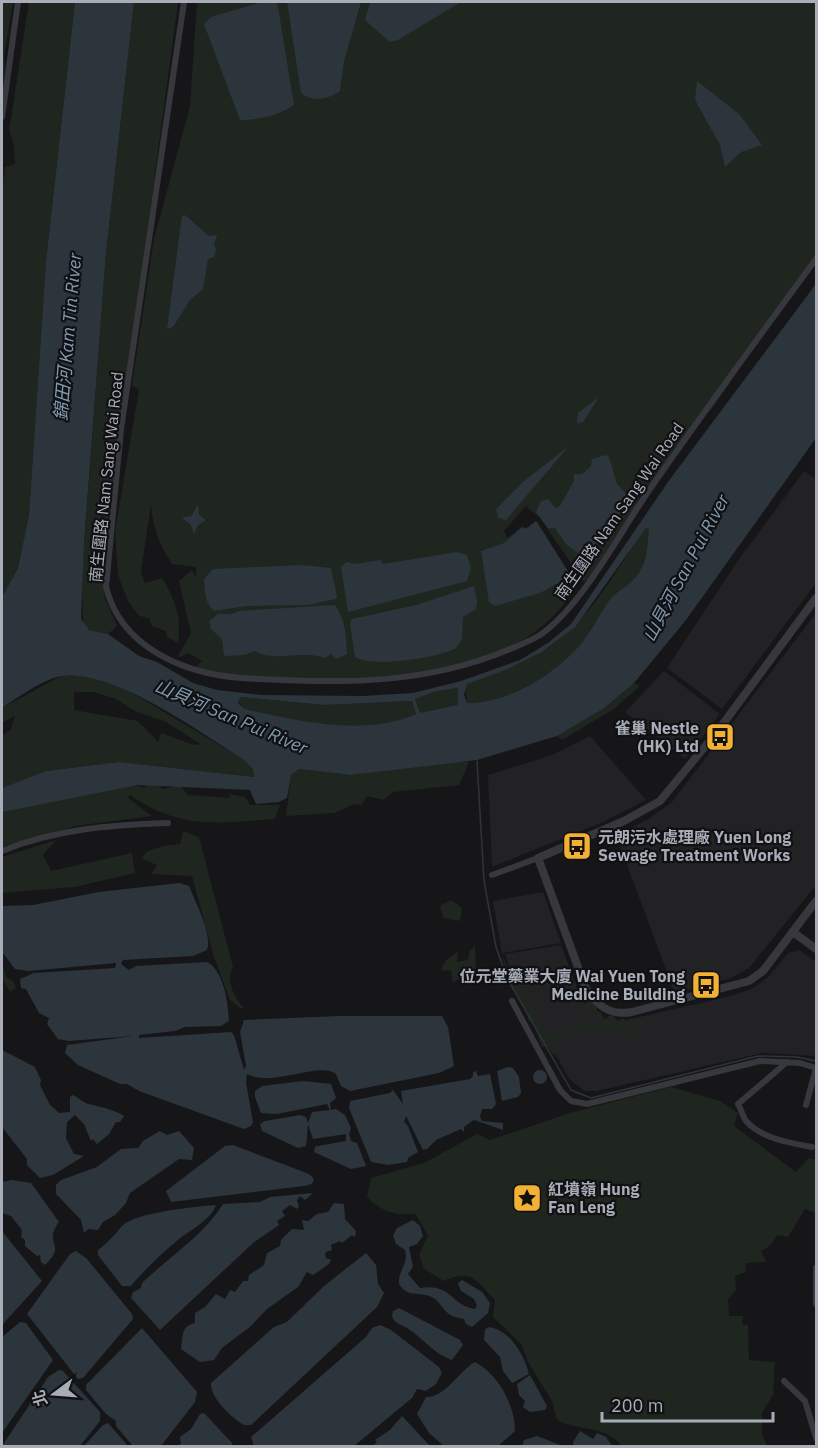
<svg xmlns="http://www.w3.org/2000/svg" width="818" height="1448" font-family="'IBM Plex Sans','Noto Sans TC',sans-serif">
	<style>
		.built { fill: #222225 }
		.green { fill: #1e261f; fill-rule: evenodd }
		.water { fill: #2c353c; fill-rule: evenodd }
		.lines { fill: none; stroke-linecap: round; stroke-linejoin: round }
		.stream { stroke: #2c353c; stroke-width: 1.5 }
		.minor { stroke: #37383d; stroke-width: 6 }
		.tertiary { stroke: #37383d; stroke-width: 8 }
		.labels { text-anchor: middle; stroke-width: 4.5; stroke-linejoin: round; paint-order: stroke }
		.street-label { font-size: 16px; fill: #a8adb8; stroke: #111113 }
		.poi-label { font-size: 16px; font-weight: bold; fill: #a8adb8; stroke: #111113; text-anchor: end }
		.water-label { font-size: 18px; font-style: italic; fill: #7f9bb3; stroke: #111113 }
	</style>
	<rect width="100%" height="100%" fill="#161618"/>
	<path class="built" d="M804,471L816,480V583L722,709L667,668L737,562Z
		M816,613V885L749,968L731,978L675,994L616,835L647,820L672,802Z
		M664,671L720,714L685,759L625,712Z
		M590,736L646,800L603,822L492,867L488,775L552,755Z
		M543,892L561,943L502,953L493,901Z
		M561,945L582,1001L588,1008L603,1018L622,1021L727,997L752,989L768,977L788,953L799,950L816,962V1056L762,1053L597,1091H585L569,1079L510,968L505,954Z"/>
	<path class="green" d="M2,2H13L4,56L5,69L2,89Z
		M29,2H75L46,261L29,515L18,568L2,597V191L5,167L15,164L14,145L9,131Z
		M134,2H178L102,567L105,598L117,626L108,634L89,630L83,625L82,573L106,253Z
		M197,2H816V259L758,339L759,343L744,352L747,358L730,377V383L710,411H706L647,494L642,491L636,506L590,578L584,582L540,518L526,506L504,531L507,538L522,527L527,528L537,521L577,587C530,656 461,672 381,676V682L343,679L302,683L215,674L196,667L202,661L189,653L177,658L191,633L179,581L192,570L196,578V567L172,564C159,544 153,528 151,504L141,572L145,583L162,578C175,599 182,618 178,643L167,637L166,631L152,626L149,618L139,616L128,601L118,575L115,531L139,390L132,385L154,239L190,106Z
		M816,284L722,464L538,708L346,733L245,709L237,700L240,697L324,705L412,701L416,714L420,713L415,699L437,691L458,688L459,695L467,703L465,686C475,675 493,674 507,669C518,665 530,658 540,653C586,626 613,576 641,534L646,527L648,528L668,482Z
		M61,676H90L117,684L243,759L253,769L254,777L119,762L46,771L2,788V736L11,729L15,716L2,723V708ZM74,692H94L116,699L135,711L166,722L202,745L191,744L161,733L158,742L138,721L74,710Z
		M634,683L640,686L614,709L562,740L557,736L603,709Z
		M455,762H469L459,785L393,792L384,800L367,796L361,805L354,804L334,813L286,816L291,775L299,769L351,775Z
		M150,782L163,789L181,785L187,795L231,798L229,794L245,797L250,805H280L275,819C218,823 180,830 130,795L128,798L152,816L75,826L2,847V812L14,806L128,783L144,788Z
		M183,831L199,837L233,967C225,980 235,1000 245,1009L240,1008L230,1000L213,954L192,876L151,874L157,865L142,859L146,852L163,846L180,844Z
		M56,840L43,855L51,871L132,853L135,873L75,887L2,893V857Z
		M451,900L462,908L460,921L443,918L440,906Z
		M475,946L476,970L453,982L451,971L441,970L446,960L458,951L457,962L468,960L470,950Z
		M502,955L510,972L514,971L547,1035L553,1038L587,1022L592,1024L600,1022L584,1006L587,1000L598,997L597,1011L601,1013L605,1021L608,1016H614L618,1023L622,1018L629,1023L650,1019L649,1027L643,1025L639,1028L637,1040H628L630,1031L608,1029L601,1035L586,1029V1031L574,1036L573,1033L553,1042L558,1048L554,1056L548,1047H542L533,1022L528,1020L529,1015L511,987Z
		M2,965L7,978L13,981L16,988L10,992L2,978Z
		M671,1087L720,1101L738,1113L734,1126L796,1172L809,1158L816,1160V1213L805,1209L788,1237L777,1235L770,1246L761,1251L766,1262L746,1263L745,1272L735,1276L736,1290L728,1299L729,1316H743L742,1324L748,1325L749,1360L775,1362L773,1395L762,1413V1434L767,1446H622C603,1424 581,1432 557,1420L552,1401L528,1362L522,1345L493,1317L495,1300C477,1281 471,1268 444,1281L424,1269L419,1255L428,1235L415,1214C395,1216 382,1212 367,1197L371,1178L424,1163L477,1134L490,1140L570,1113Z"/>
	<path class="water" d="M75,2H134L106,253L84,543L81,619L89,630L108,634L139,656L157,662L193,683L217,690L261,695L363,696L413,693L461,681L520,660L548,643L571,624L668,482L816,284V438L686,620L634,683L603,709L557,736L477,760L351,775L299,769L291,775L287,798L279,802L256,804L250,790L137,785L2,812V788L46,771L119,762L254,777L253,769L243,759C199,732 114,669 62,676C45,678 17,698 2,708V597L18,568L29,515L46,261ZM646,528L649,529C647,550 648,567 630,583C623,589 615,593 609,601C600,614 592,630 582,643C554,675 510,703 467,703L464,695L467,684L508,669L542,652L575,627ZM458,688V705L420,713L415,699L437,691ZM240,697L324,705L412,701L416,714C364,737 297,721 245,709L238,703Z
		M262,2H276L278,7L294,105C276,116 260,120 240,120L204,24L211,17Z
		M287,2H361L344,61L340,91C328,99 314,103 301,93Z
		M370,2H461L398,40L390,42L365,20Z
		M697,81L739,114L762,145L741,152L725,167L720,145L695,100Z
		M185,215L209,236L217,235L214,244L216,249L214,257L208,259L203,289L190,300L173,327L167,329L182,216Z
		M599,397L583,422L577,423L578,413Z
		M569,446L506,520L498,518L496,509L523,482Z
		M606,455L609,457L617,484L630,498L583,567L579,564V554L566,544L555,528H548L536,512L541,501L548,499L555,508L560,506L574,481V474H582L591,466L592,459Z
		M198,505L199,515L206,520L198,525L194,534L191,525L182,518L191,516Z
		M536,521L571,576L540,593L495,606L489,602L481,551L504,543L522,527L526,529Z
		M457,552L467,555L471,568L467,581L348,612L341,567L347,562L355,564L381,560L383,564Z
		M302,565L331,568L337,596L336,599L308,605L246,606L214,611C205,602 205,594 204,579L213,569Z
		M474,586L477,601L476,609L463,617L462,639L456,648C439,658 372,668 355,657L350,624L352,619L416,605Z
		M335,605C346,621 346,636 347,654L336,659L331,654L325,658C302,649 274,663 255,651L244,655L224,656L222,639L211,629L209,621L218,614H232L239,611Z
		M179,883L189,886C195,901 213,936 207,950L193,956L123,960L121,964L129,970L136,966L207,962C224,971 228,1003 229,1021L221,1026L185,1027L175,1031L139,1035V1038L231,1032L234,1035L244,1070L246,1066L240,1032L244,1020L340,1016H442L448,1027L454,1066L439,1073L350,1091L341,1086L336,1074C319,1061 273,1088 247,1074L246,1083L253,1122L251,1126L244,1129L139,1091L127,1084H120L78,1065L65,1053L67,1045L133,1036L69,1041L58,1039L47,1024L49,1018L39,1013L26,989L21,988L20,979L34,973L115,968L116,963L28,971L15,969L2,952V906L33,905L99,892Z
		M2,1050L35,1067L41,1080L40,1085L50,1105L59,1113L70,1112V1097L73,1095C79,1098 83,1102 88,1104C101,1107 112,1109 124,1116L120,1122H116L109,1134L97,1144L93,1139L91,1141L84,1124L75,1115L67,1122L66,1138L74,1154L84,1156L53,1175L40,1178L27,1165V1159L2,1127Z
		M508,1067L513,1068L519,1077L521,1093L518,1097L502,1101L497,1071Z
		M533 1077a7 7 0 1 1 14 0a7 7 0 1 1-14 0Z
		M476,1071L478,1076L490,1074L496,1104L492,1109H482L480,1117L482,1121L503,1123V1130L474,1120L464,1127V1132L461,1129L436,1140L427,1149L423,1150L406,1116L404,1122L408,1126L418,1152L408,1158L407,1162L388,1165L371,1162L349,1108L350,1101L390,1093L393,1090L403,1104L401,1091L470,1079L473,1076V1072Z
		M303,1081L331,1084L336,1098L330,1103L331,1110L336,1109L345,1115L351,1128L349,1134L351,1141L357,1143L366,1166L351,1169L314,1152L315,1147L318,1146L346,1141V1134L313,1139L308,1124L306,1146L298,1148L262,1131L260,1124L265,1121L300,1115L306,1117L308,1123L312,1112L330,1110L327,1104L277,1114L261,1113L255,1097V1091L262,1086Z
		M160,1131L167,1135L179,1131L194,1148L192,1160L179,1159L130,1193L126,1203L115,1215L103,1222L98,1230L88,1229L84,1233L81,1220L56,1194V1185L61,1180L97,1167L121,1149L138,1148L143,1141Z
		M233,1145L309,1174L314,1179L312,1184L304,1186L171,1202L166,1191L225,1146Z
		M12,1180L31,1183L59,1222C42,1245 68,1243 45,1265L41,1262L40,1255L37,1256L25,1246V1240L21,1237L22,1230L11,1216L2,1213V1182Z
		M313,1193L305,1200L300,1196L297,1200L299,1206L297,1209L290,1205L282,1211L285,1216L277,1221L279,1225L253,1243L160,1330L131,1298L133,1292L141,1288L142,1283C169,1257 203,1236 223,1204L260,1202L270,1197Z
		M334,1203L344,1204L345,1219L356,1231L355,1237L352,1235L342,1243L340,1241L331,1245L332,1250L326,1252L325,1256L327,1259H331L329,1264L313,1275L307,1272L298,1287L267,1309L251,1326L222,1348L214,1360L200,1362L181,1349C183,1336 181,1326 195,1323V1313L205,1307L216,1294L225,1299L230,1290L235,1292L243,1281H248L249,1275L264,1265L267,1253L280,1246L281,1240L292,1229L304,1230L302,1220L308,1221L317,1214L328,1212Z
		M216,1205C211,1220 190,1230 178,1240C161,1254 144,1270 131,1286H122L98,1255V1250C107,1244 117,1232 122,1226C133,1213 198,1206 216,1205Z
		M413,1220L420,1226L423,1236L417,1244L409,1247L413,1267L408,1274L420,1288C452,1283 450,1305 475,1309L477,1305L474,1299L461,1291L458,1283L462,1280L482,1292L490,1303L488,1313L472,1327L466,1324L464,1319C439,1316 445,1301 429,1296C417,1292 407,1297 399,1284C398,1270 409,1264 405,1250L396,1244L393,1236L397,1228Z
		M2,1231L42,1281L2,1325Z
		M76,1251L87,1259L132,1314L133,1319L83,1378L78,1379L27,1314L70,1254Z
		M366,1253L376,1265L378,1284L384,1293L377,1307L251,1425H244C232,1418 210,1398 211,1383L274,1327L287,1322L324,1286Z
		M399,1308L460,1340L463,1345L452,1360C434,1354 423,1338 407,1328C400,1324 396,1324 392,1317L393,1311Z
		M20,1322L26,1323L53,1360L2,1433V1337Z
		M380,1325L391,1330L439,1367L442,1373L436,1384L426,1391L417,1389L412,1398L354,1446H254L251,1437L366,1337L372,1328Z
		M490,1327C510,1331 524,1354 529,1374L512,1383L503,1371L500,1357L484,1340L485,1329Z
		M142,1328L197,1392L195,1402L161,1446H133L116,1426V1421L106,1414L86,1390V1385Z
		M475,1362C498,1374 515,1405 515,1431L498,1446H444L429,1433L417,1414L426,1397C445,1398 459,1371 475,1362Z
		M59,1370L63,1371L100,1412V1421L80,1446H2L48,1377Z
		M530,1375L547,1406L545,1410L530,1412L523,1407L525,1401L519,1395L517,1384Z
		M204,1413L232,1443V1446H175L181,1444L180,1437L191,1429L200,1414Z
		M402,1416L430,1446H373L377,1442L375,1440L390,1430Z
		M108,1423L128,1446H84L103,1425Z
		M580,1431L593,1439L597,1433L606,1437L612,1446H574L573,1442Z
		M537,1436L563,1446H522L524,1440Z"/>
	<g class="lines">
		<path class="stream" d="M477,761L484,881L496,947L507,978L571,1090L591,1098L758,1056L797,1057L816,1061"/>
		<path class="minor" d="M184,2L121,429L106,587C121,648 185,674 242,678C327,683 411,686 492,656C508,650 525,644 540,635C580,608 618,536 646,495C701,415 759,337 816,259
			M2,117L18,2
			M2,851C55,829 111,825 168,823
			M492,875L538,858
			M512,1001L560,1090L571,1101L587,1104L760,1061L800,1063L816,1068
			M787,1062L738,1104C741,1109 743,1117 746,1121C762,1139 790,1143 812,1147
			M806,1105L816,1068
			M816,1304V1268
			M784,1381L805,1401L816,1438"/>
		<path class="tertiary" d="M816,598L717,732L660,801L624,821L538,858L586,989C598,1006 610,1016 632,1012L749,981L763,971L816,901
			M793,932L816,949"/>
	</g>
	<defs>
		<g id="bus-square" transform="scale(1.5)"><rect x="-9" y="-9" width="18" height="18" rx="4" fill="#f2b134" stroke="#111113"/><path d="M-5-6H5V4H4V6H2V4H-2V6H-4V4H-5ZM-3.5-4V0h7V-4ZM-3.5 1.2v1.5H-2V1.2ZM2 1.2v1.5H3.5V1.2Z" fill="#111"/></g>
		<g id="sight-square" transform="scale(1.5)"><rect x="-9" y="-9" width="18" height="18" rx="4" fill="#f2b134" stroke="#111113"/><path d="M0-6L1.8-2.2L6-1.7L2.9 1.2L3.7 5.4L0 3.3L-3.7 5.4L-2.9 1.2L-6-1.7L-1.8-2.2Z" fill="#111"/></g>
	</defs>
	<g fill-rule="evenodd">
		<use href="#bus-square" x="720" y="737"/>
		<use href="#bus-square" x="577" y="846"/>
		<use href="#bus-square" x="706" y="985"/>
		<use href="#sight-square" x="527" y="1198"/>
	</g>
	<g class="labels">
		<g class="street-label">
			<text transform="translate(106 477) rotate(-84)" y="6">南生圍路 Nam Sang Wai Road</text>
			<text transform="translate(619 511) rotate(-55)" y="6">南生圍路 Nam Sang Wai Road</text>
		</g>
		<g class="poi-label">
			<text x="699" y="734">雀巢 Nestle<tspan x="699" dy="18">(HK) Ltd</tspan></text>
			<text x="598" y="843" text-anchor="start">元朗污水處理廠 Yuen Long<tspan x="598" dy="18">Sewage Treatment Works</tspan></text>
			<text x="685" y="982">位元堂藥業大廈 Wai Yuen Tong<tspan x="685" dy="18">Medicine Building</tspan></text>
			<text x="548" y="1195" text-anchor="start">紅墳嶺 Hung<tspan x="548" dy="18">Fan Leng</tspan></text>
		</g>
		<g class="water-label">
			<text transform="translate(68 337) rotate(-85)" y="6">錦田河 Kam Tin River</text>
			<text transform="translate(686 568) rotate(-62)" y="6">山貝河 San Pui River</text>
			<text transform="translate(231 717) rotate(23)" y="6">山貝河 San Pui River</text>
		</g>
	</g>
	<rect width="818" height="1448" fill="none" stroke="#a8adb8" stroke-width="6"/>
	<g transform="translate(54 1394) rotate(254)" stroke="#111113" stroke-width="4.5" paint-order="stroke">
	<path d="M0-4.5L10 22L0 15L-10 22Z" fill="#a8adb8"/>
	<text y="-9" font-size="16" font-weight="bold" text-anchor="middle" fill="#a8adb8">北</text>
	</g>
	<path d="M602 1412v9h171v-9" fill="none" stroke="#a8adb8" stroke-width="3"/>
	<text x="611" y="1412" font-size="18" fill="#a8adb8" stroke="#111113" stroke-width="4.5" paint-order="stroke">200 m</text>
</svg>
